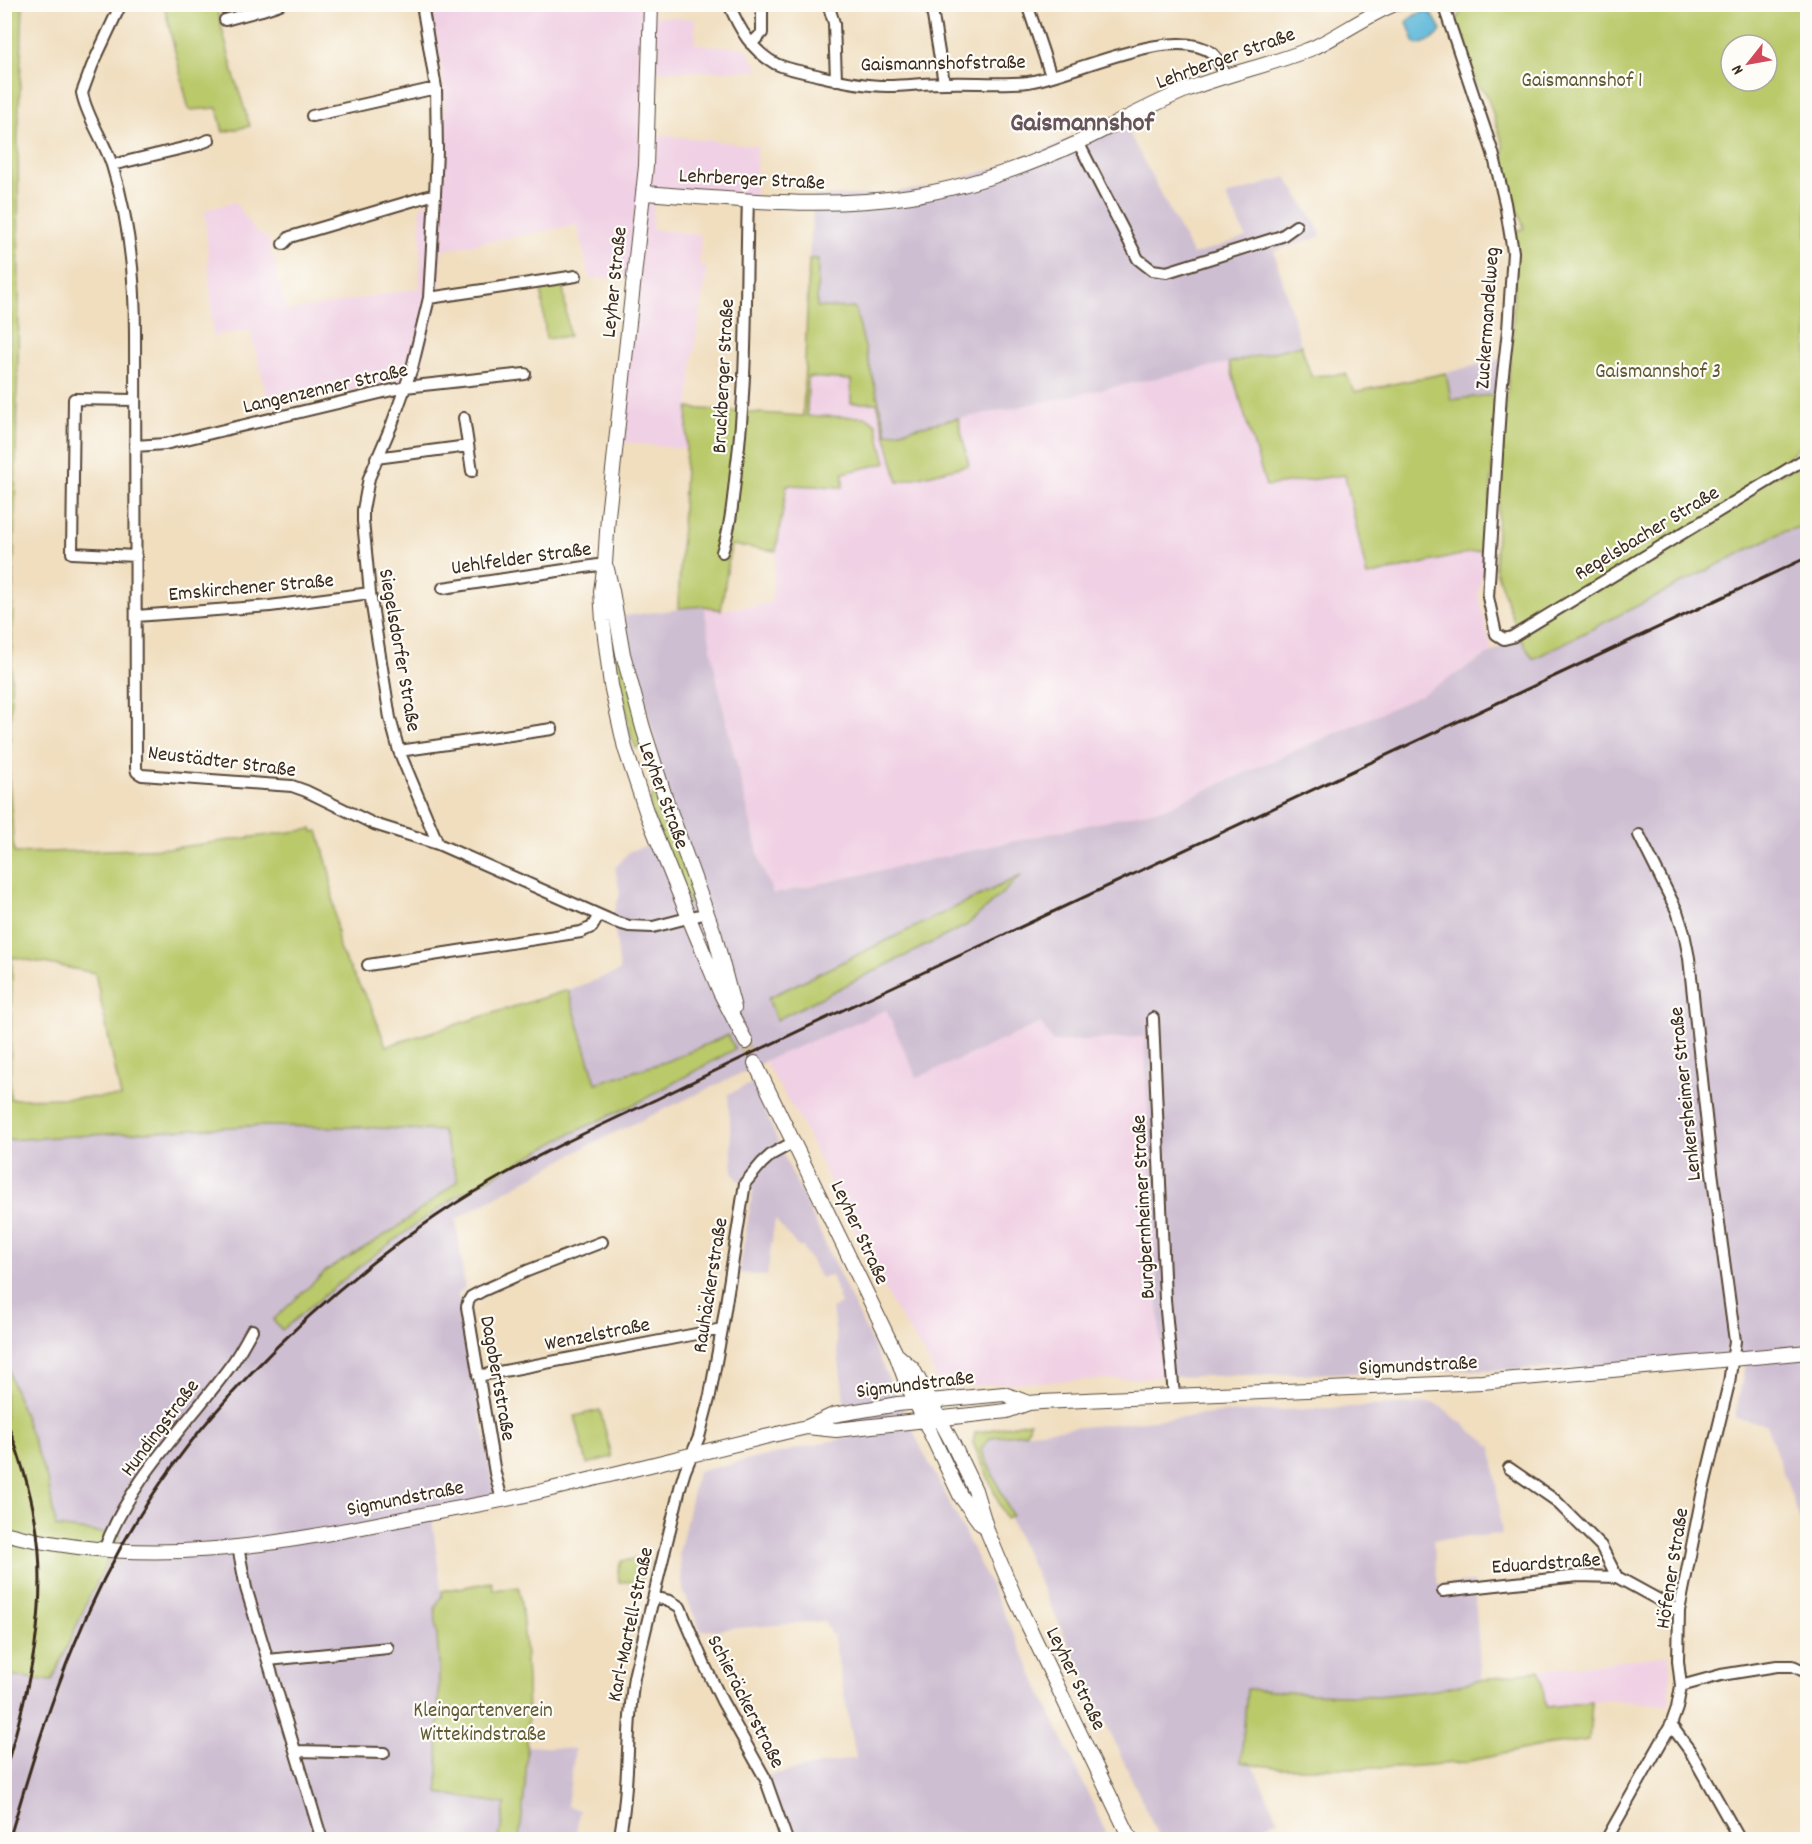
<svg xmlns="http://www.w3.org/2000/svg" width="1812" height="1844" font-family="Dekko,sans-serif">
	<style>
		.built { fill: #f0d0e4 }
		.industrial { fill: #cebed1 }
		.green { fill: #bac96b; stroke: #7a7a44; stroke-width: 1.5; fill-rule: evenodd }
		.water { fill: #5bb7d9; stroke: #4b707c; stroke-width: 1.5 }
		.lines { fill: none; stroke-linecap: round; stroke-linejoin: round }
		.secondary-tunnel { stroke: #ccba9f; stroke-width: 14; stroke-dasharray: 14 7; stroke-linecap: butt }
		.street-casing { stroke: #564536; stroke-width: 14 }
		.secondary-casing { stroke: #564536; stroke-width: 16 }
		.street { stroke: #fff; stroke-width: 10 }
		.secondary { stroke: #fff; stroke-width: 14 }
		.rail { stroke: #3b2a1e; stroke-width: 3 }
		.labels { text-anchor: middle; stroke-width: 4.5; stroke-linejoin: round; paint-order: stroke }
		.street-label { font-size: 21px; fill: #3b2a1e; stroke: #fdfcf7 }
		.park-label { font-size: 21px; fill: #615a35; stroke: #fdfcf7 }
		.district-label { font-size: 27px; font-weight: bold; fill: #66545d; stroke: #fdfcf7 }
	</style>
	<rect width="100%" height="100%" fill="#fdfcf7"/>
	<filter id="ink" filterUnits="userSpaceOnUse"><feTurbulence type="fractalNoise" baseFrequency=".0167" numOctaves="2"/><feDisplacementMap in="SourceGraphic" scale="12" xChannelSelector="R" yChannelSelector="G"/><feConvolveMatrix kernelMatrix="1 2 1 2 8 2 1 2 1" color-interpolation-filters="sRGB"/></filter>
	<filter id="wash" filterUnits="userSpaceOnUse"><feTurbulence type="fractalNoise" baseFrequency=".008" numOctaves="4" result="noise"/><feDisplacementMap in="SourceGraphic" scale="24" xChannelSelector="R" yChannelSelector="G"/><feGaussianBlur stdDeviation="1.35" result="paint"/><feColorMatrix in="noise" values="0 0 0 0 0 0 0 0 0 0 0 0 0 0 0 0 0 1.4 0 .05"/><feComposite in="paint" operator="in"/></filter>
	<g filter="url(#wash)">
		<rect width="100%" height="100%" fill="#f0debf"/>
		<path class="built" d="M428,5H653V16L695,19V44L746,48L759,71H650L654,134L757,146L755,197L654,191L652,229L701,235L699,265L707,267L692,364L686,449L617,441L635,277L590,279L577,225L442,250L439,296L417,377L270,408L250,330L213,336L205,210L235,202L254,230L268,239L287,311L420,288L421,205L438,199L444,138V107L442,70Z
			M1229,363L1266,486L1345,475L1367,576L1487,549L1478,594L1492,652L1419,696L1165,808L772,894L761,865L729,733L715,670L704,606L721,610L771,603L776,551L787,485L843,487V473L867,417L806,416L808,377L852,380L877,403L899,481L969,465L958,418Z
			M886,1010L918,1077L1042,1023L1052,1042L1144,1037L1162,1377L1007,1383L945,1389L939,1385L929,1362L892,1304L797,1115L764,1061Z
			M1670,1655V1705L1612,1700L1546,1707L1540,1670Z"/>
		<path class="industrial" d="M1124,123L1193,255L1246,237L1226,196L1286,177L1317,226L1321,236L1274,251L1301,345L1229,363L887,434L855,308L817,307L818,260L809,259L814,196L876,195L938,186L1014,162L1074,137Z
			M1500,359L1497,394L1451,400L1446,373Z
			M1807,525V1540L1766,1424L1735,1418L1745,1364L1162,1377L1144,1037L1052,1042L1041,1023L917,1078L886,1010L764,1061L761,1064L593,1143L456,1219L465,1288L458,1294L496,1498L431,1511L442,1595L435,1609L439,1666L438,1793L505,1804L499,1839L5,1840L4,1681L6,1675L89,1600L121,1536L56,1527L48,1482L10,1377L5,1350V1140L248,1126L361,1127L442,1131L458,1180L395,1229L327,1270L273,1319L282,1329L369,1259L414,1226L461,1194L570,1134L639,1102L734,1049L728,1035L668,1061L596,1083L568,990L620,971L613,915L620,894L615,868L630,851L675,837L661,799L656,746L623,616L704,606L715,670L729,733L761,865L773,894L1165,808L1419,696L1519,636L1533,659L1782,532Z
			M753,1083L789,1167L924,1454L945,1493L1014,1634L1109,1839H789L765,1776L856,1758L833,1634L831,1635L824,1621L701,1631L683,1590L679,1554L697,1472L849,1437L832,1308L841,1304L831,1275L820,1278L803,1247H798L775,1219L767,1276L739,1273L753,1190L737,1179L733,1172L728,1094Z
			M1436,1403L1492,1447L1502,1534L1433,1540L1438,1585L1474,1582L1481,1680L1436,1690L1376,1696L1313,1694L1248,1689L1241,1762L1252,1764L1278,1819L1235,1839H1160L978,1451L991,1436L1221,1413Z
			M528,1746L575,1749L567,1806L580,1810L575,1839L519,1840L523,1810Z"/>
		<path class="green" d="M23,4L18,140L19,304L9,782L14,853L173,848L312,829L313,832L318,831L330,874L339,949L371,1006L386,1046L568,990L596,1083L668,1061L728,1035L735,1049L639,1102L570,1134L461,1194L414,1226L369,1259L282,1330L273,1320L327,1270L395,1229L458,1181L442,1131L361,1127L248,1126L6,1140L5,1350L10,1377L48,1482L56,1527L121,1535L88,1600L52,1681L6,1675L5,1681V843L12,182L8,162L11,5ZM12,957L95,973L121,1097L10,1099Z
			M164,5H216L235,79L250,126L223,132L217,108L189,110Z
			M1484,5H1807V441L1758,482L1807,463V525L1782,532L1533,659L1519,636L1495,568L1501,456L1513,330L1515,232L1524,228L1502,167L1504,147L1486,93L1477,86L1454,26L1461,11ZM1731,45H1767V81H1731Z
			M809,259H818L817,307L855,308L887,434L958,418L969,465L898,482L877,403H851V380L808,377L807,416L867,417L876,424L886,463L843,473V487L787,485L776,551L731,545L721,610L704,606L678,608L688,408L803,416Z
			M563,285L569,336L546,339L541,288Z
			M1301,345L1311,376L1346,374L1355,392L1446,373L1451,400L1497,394L1487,549L1367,576L1345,475L1266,486L1229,363Z
			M608,589L644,746L636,748L632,738L608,620Z
			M653,795H658L694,891L693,901L691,904H689L651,811L650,800Z
			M1022,875L967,925L776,1020L768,998Z
			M600,1410L612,1457L587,1464L575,1416Z
			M1030,1422L1029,1427L1025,1433L991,1437L981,1449L1012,1516L1006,1519L973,1443L975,1433Z
			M644,1558L647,1559L649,1561L641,1581L619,1582L618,1570L621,1561Z
			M492,1582L493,1590L519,1587C530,1670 531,1756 519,1839H499L505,1804L438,1793L439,1666L435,1609L442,1595V1591Z
			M1540,1670L1546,1707L1592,1702L1589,1740L1535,1747L1466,1762L1393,1768H1280L1241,1762L1247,1689L1313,1694L1377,1696L1436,1690L1481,1680Z"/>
		<path class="water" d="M1427,11C1434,14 1437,23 1441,30C1438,39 1426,42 1418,45L1415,44L1407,22L1415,15Z"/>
	</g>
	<g filter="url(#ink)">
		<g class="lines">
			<path class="secondary-tunnel" d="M746,1042L755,1063"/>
			<g class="street-casing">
				<path id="street" d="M121,4L92,66L82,93C87,118 104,140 112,165C129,219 135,277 135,333L136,768L137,772L142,775L292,786L306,791L374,824L438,844L615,922L629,926L653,927L707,913
					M422,4L436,88L437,151L435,194L429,298L412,368L392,424L369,478L363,510V521L370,593L390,718L399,751L438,844
					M729,4C739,29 752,51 776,64C789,70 806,72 820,76C841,81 864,86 887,86C907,86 926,83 946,83C973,82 1001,85 1028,82C1071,76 1173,23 1212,53C1219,59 1222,68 1225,77
					M828,4L834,23L836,80
					M931,4L944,83
					M1027,4L1051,76
					M1443,4L1493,153L1505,203L1513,252L1508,330L1501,392L1488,597L1496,634L1504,639L1512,637L1808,457
					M260,5L262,10L280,4
					M225,20L262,10
					M751,44L762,33V4
					M312,116L436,88
					M1078,142L1138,259L1152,270L1167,272L1282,236L1296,226
					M112,165L196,145L209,140
					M283,244L290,237L435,194
					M429,298L576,276
					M135,400L74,399L72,553L136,556
					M464,418L472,471
					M135,446L165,444L405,387L525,374
					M376,458L468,446
					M722,552C731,526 733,499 736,471C748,381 745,291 748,200
					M443,588L605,564
					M136,616L270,606L370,593
					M399,751L552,729
					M368,965L581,932L592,927L599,915
					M1153,1018L1165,1300L1174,1395
					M478,1376L722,1329
					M1509,1468L1555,1500L1601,1546L1617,1577
					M502,1500L495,1473L467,1307L468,1302L471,1297L482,1291L527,1271L602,1242
					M238,1547L246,1588L322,1840
					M104,1550C130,1479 187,1425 231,1365C239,1354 245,1342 252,1330
					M1443,1591L1578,1576L1617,1577L1679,1611
					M654,1597L670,1601L680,1607L705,1666L722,1701L765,1778L787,1840
					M268,1660L388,1648
					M1681,1686L1721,1675L1777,1666H1793L1808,1673
					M1671,1725L1690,1751L1740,1840
					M296,1751L384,1753
					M619,1840C630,1786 626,1731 634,1677L681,1484L685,1471L699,1437L710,1395L722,1329L745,1183L762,1163L772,1154L794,1142
					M1606,1840L1671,1725L1677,1708L1681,1686L1678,1661L1679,1611L1703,1490L1729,1383L1735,1341L1712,1172L1689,958L1684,933L1677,911L1639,835"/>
			</g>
			<g class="secondary-casing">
				<path id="secondary" d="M651,4L646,166L608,516L605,564L601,591L603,621L611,685L625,748L647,814L689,918L720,992L746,1042
					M644,193C732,199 823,210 911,196C968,187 1023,168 1075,144C1112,126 1148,106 1186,90C1228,73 1273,65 1315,47C1342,34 1367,15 1395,4
					M607,569L612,591L623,654L643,728L667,803L715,936L734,1008
					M755,1063L896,1354L906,1382L961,1497L981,1524
					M896,1354L913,1369L952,1442L975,1490L988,1533L1016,1600L1131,1840
					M807,1427L836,1430L1007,1411L1029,1403L1041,1402L1482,1382L1808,1352
					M4,1533C150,1571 279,1544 422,1515C459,1508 497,1502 534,1493C625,1472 716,1448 807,1427L833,1415L898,1404L1004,1394L1029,1403"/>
			</g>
			<use href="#street" class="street"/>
			<use href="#secondary" class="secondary"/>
			<path class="rail" d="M4,1414C17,1448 29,1483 35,1519C50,1606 29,1691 4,1774
				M9,1840C29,1773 48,1707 75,1643C111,1554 163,1470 227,1399C289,1330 358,1269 435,1217C505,1169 582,1134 659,1098C770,1044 881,992 993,940C1264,813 1536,685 1808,557"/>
		</g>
	</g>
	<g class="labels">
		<g class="street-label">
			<text transform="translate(1225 57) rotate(-20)" y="7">Lehrberger Straße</text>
			<text transform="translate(943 62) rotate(-1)" y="7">Gaismannshofstraße</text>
			<text transform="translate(752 178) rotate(3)" y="7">Lehrberger Straße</text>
			<text transform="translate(613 282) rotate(-84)" y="7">Leyher Straße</text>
			<text transform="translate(1486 318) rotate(-86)" y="7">Zuckermandelweg</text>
			<text transform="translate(722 376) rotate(-87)" y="7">Bruckberger Straße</text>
			<text transform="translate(325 387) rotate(-13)" y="7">Langenzenner Straße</text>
			<text transform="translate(1646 532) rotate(-31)" y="7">Regelsbacher Straße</text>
			<text transform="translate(521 557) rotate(-8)" y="7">Uehlfelder Straße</text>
			<text transform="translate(251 586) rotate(-5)" y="7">Emskirchener Straße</text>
			<text transform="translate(401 650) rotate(80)" y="7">Siegelsdorfer Straße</text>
			<text transform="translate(222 760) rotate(7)" y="7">Neustädter Straße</text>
			<text transform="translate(665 795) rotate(70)" y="7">Leyher Straße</text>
			<text transform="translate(1684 1094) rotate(-96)" y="7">Lenkersheimer Straße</text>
			<text transform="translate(1142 1207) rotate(-93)" y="7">Burgbernheimer Straße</text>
			<text transform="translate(861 1232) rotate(65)" y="7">Leyher Straße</text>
			<text transform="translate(709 1285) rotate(-81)" y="7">Rauhäckerstraße</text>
			<text transform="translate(597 1333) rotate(-11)" y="7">Wenzelstraße</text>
			<text transform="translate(1418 1364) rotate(-3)" y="7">Sigmundstraße</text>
			<text transform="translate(499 1378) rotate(80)" y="7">Dagobertstraße</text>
			<text transform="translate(915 1383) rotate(-7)" y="7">Sigmundstraße</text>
			<text transform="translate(159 1427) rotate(-53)" y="7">Hundingstraße</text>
			<text transform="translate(405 1497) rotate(-11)" y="7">Sigmundstraße</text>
			<text transform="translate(1546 1562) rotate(-4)" y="7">Eduardstraße</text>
			<text transform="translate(1671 1568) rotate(-81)" y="7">Höfener Straße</text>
			<text transform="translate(629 1624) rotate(-78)" y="7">Karl-Martell-Straße</text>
			<text transform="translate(1077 1678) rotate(64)" y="7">Leyher Straße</text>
			<text transform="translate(747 1701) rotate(63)" y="7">Schieräckerstraße</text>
		</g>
		<g class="park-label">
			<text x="1582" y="86">Gaismannshof 1</text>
			<text x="1658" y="377">Gaismannshof 3</text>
			<text x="483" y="1716">Kleingartenverein<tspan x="483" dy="24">Wittekindstraße</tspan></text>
		</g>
		<g class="district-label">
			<text x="1082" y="130">Gaismannshof</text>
		</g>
	</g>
	<rect width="1812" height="1844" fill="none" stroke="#fdfcf7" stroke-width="24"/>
	<g transform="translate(1749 63) rotate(239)"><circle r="28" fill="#fdfcf7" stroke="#afa8a0" stroke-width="1.5"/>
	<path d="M0-4.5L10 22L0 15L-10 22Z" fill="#d1495b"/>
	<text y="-9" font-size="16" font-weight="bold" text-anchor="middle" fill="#3b2a1e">N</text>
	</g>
</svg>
